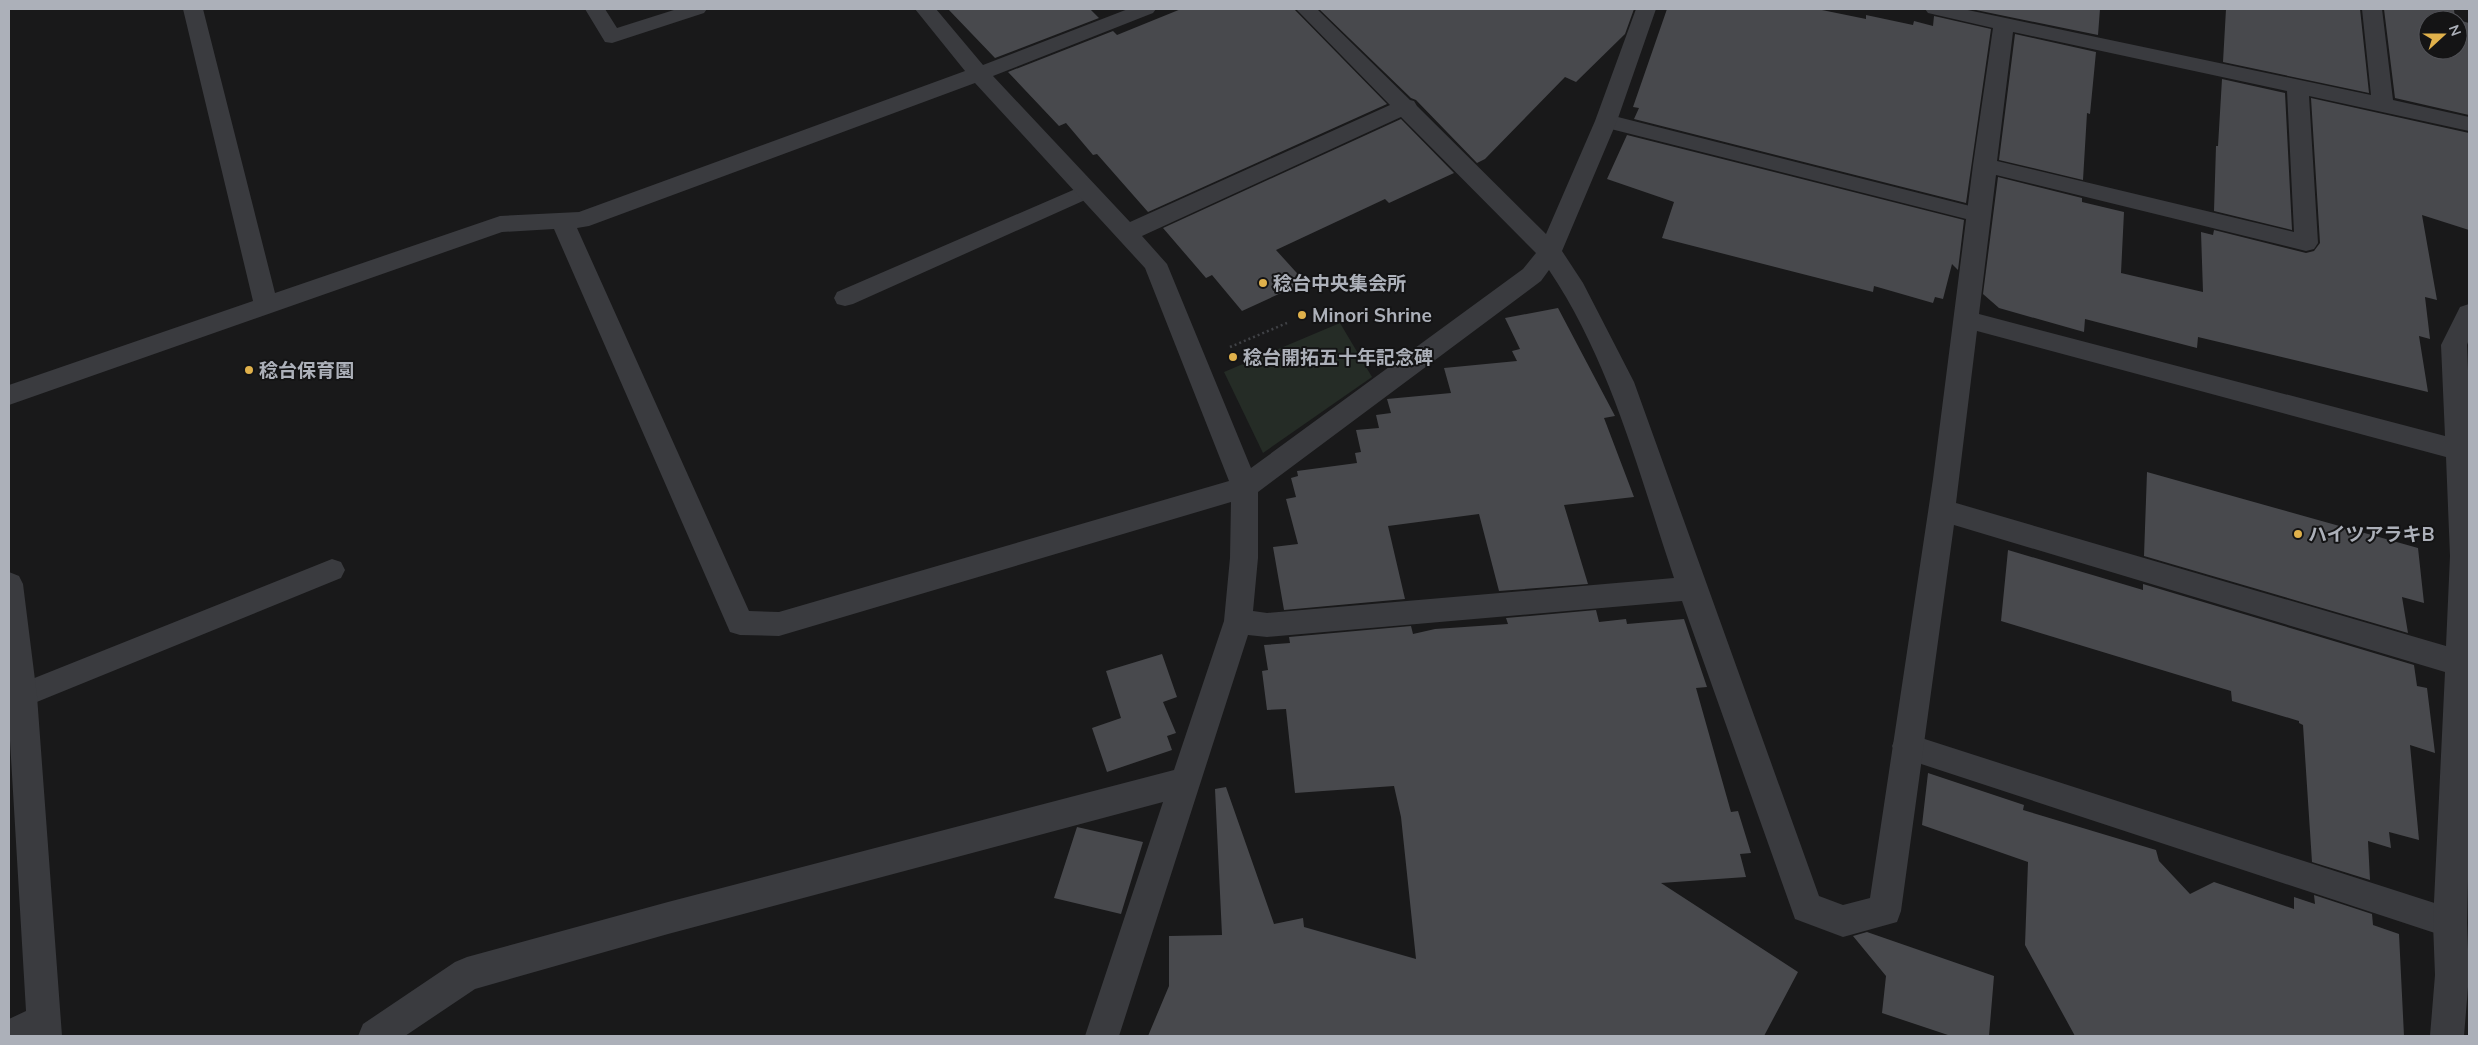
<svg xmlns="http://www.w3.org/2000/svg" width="2478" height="1045" font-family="Mulish,'Noto Sans JP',sans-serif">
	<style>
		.green { fill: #252c26 }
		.building { fill: #48494d }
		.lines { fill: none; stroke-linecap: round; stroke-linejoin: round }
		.path { stroke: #404246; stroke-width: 2.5; stroke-dasharray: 2 3; stroke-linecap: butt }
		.service { fill: #3a3b3f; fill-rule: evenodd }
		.minor { fill: #3a3b3f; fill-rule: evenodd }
		.poi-dot { fill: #e0b14b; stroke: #141415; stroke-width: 2 }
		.labels { text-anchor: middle; stroke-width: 4; stroke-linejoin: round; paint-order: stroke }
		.poi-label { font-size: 19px; font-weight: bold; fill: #acb0b9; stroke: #141415; text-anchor: start }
	</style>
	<rect width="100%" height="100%" fill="#19191a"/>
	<path class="green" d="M1340,323L1372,377L1263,453L1224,372Z"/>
	<path class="building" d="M948,9H1090L1099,18L995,58Z
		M1181,9H1294L1387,104L1148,212L1097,154L1093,155L1066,123L1059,126L1008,72L1113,31L1117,35Z
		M1319,9H1634L1625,34L1576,82L1565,77L1485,159L1477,163L1416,100L1411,98Z
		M1667,9H1817L1866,19V15L1913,25L1914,21L1933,26L1934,16L1991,29L1966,203L1634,119L1639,108L1633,107Z
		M1971,9H2100L2098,35Z
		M2226,9H2360L2369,93L2223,62Z
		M2384,9H2454L2455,20H2458H2428V50H2458V20L2469,23V115L2395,98Z
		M2015,34L2096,52L2090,114L2087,113L2083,180L1999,160Z
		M2222,79L2285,93L2292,230L2214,211L2216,146H2218Z
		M2311,98L2469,133V230L2422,215L2437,300L2425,297L2430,339L2419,336L2428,392L2198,337L2197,348L2085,319L2084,332L1999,308L1983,294L1998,177L2082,198V202L2124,212L2121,273L2203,292L2201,232L2213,235L2214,230L2306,253L2314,251L2320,243Z
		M1401,119L1454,173L1389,203L1385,199L1276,250L1305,282L1242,311L1212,275L1206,278L1163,228Z
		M1627,135L1964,220L1958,270L1952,264L1943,299L1935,297L1933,303L1874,286L1873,292L1662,238L1674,202L1607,179Z
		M1558,308L1615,416L1604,418L1634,497L1564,505L1588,584L1499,591L1479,514L1388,526L1405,599L1284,610L1273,547L1298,544L1286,499L1296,497L1291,478L1298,476L1297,471L1357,463L1355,453L1361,452L1356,430L1379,428L1376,415L1391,413L1387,399L1451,393L1444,368L1517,361L1512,351L1520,349L1505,318Z
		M2147,472L2418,548L2424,603L2402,597L2408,633L2144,556Z
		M2008,550L2143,590V584L2414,665L2417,686L2427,688L2435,753L2410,745L2419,840L2389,832L2391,848L2368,841L2370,880L2312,862L2303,725L2299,723V721L2232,701L2231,691L2001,621Z
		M1596,610L1599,622L1626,619L1627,624L1684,619L1707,687L1696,688L1731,812L1738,811L1751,853L1740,854L1746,877L1661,883L1798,972L1764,1036H1148L1169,986V936L1222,935L1215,789L1226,787L1274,924L1303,918L1304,927L1416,959L1401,817L1394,786L1295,793L1286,709L1267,710L1262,671L1268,670L1264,645L1290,643L1289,637L1411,626L1413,634L1435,629L1508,624L1506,618Z
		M1162,654L1177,697L1163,702L1176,733L1167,736L1172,750L1107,772L1092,728L1121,718L1106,671Z
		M1928,773L2024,805L2023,810L2156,850L2159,861L2190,894L2214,882L2294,909V897L2315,904L2314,895L2372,914L2373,925L2399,934L2404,1036H2075L2025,945L2028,862L1922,825Z
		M1077,827L1143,842L1121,914L1054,898Z
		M1867,932L1994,976L1989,1036H1951L1882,1013L1886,976L1853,936Z"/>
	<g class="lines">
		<path class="path" d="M1230,347L1287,323"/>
		<path class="service" d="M1606,114L1978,208L1985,210L1989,215L1985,220L1978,222L1599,126L1596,121L1599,116Z
			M1087,184L1094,186L1097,191L1094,196L853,304L845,306L837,304L834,298L837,292Z
			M332,559L341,562L345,570L341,578L22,708L12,705L9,697L12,687Z
			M1906,733L2450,908L2461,913L2465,923L2461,933L2450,938L1906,759L1896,755L1892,746L1896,737Z"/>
		<path class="minor" d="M183,9H203L275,293L500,216L579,212L965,71L915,9H936L983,65L1128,9H1156L1153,13L993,76L1130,222L1390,105L1296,9H1317L1410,100L1414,101L1417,106L1546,234L1595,121L1636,9H1656L1617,121L1562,251L1583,283L1634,382L1819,896L1843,905L1870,898L1933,479L1973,165L1993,28L1928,13L1925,9H1963L2371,95L2362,9H2382L2393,100L2469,117V131L2309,96L2318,243L2314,249L2306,251L1996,175L1979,314L2445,436L2441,345L2460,307L2469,304V339L2467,345L2469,395V836L2467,923L2469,975L2464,1036H2430L2435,975L2433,923L2445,672L1954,525L1901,911L1897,922L1843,937L1795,919L1682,601L1267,637L1248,635L1119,1036H1085L1163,802L668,934L475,989L405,1036H358L363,1024L455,962L467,957L668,902L1174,770L1224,621L1230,558L1231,502L779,636L740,635L730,632L554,229L502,232L9,405V385L253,301ZM2013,32L2287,91L2294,232L1997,161ZM975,83L1145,268L1229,481L779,612L749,611L577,228L589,226ZM1401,117L1536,253L1523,269L1251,468L1167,264L1142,236ZM1549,270C1611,362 1639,474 1674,578L1267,613L1253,611L1258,558V492L1541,281ZM1977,331L2446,457L2450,556L2446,646L1956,503Z
			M585,9H605L617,28L677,9H707L704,13L612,43L605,42Z
			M9,572L19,576L23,584L37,696L62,1036H9V1019L26,1011L9,724Z"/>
	</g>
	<g class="poi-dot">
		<circle cx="1263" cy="283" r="5"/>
		<circle cx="1302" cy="315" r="5"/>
		<circle cx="1233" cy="357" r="5"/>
		<circle cx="249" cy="370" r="5"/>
		<circle cx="2298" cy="534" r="5"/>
	</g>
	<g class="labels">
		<g class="poi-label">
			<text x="1273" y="290">稔台中央集会所</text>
			<text x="1312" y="322">Minori Shrine</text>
			<text x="1243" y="364">稔台開拓五十年記念碑</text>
			<text x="259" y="377">稔台保育園</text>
			<text x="2308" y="541">ハイツアラキB</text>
		</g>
	</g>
	<rect width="2478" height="1045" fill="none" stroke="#acb0b9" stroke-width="20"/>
	<g transform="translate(2443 35) rotate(69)"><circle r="24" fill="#141415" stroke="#515257"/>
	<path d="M0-4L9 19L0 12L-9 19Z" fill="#e0b14b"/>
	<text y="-8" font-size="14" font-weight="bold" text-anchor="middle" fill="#acb0b9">N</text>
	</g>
</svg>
